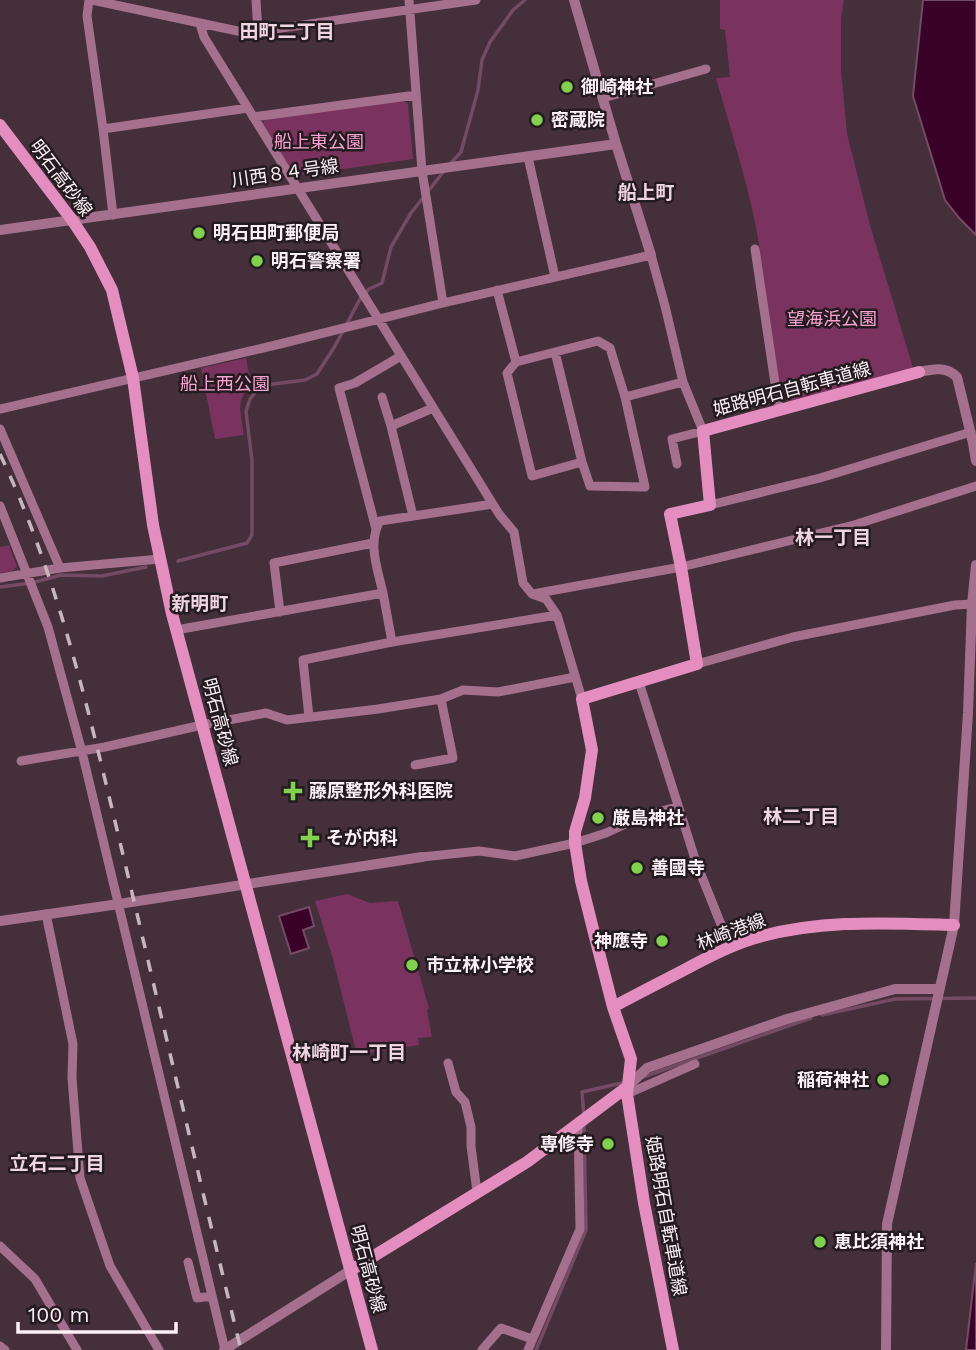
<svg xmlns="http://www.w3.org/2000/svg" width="976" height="1350" font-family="'Work Sans','Noto Sans JP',sans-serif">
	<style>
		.green { fill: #7a335e }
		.water { fill: #390327; stroke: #744a65; stroke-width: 2 }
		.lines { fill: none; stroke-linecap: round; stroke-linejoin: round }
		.stream { stroke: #744a65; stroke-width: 3.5 }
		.minor { stroke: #a5708d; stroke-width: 9 }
		.tertiary { stroke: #a5708d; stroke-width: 10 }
		.secondary { stroke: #e38ebe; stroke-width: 12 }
		.rail { stroke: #c6b6bf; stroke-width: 3.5; stroke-dasharray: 12 12; stroke-linecap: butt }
		.poi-dot { fill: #81d050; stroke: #241b20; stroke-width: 2.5 }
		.labels { text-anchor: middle; stroke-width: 5; stroke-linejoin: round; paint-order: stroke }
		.poi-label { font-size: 18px; font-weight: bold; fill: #fdeff6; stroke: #241b20; text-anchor: start }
		.park-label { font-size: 18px; fill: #f8a3d2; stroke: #241b20 }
		.street-label { font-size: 18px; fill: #fdeff6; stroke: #241b20 }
		.neighbourhood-label { font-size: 19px; font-weight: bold; fill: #efd4e1; stroke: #241b20 }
	</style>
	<rect width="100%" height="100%" fill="#442f3b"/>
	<path class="green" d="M720,0H844L841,18V70L847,134L870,225L913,368L789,402L781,398L757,254L760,250C751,192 732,135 716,78L730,77L725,30L720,29Z
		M403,100L408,104L413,159L294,176L262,123L267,118Z
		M246,358L251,384C235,402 241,413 244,435L215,439L201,368Z
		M9,545L17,567L12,571L0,573V547Z
		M347,894L370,903L398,901L429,1008L427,1010L432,1037L418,1038L419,1045L357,1055L333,959L315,901Z"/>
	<path class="water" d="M923,0H976V235L960,219L945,200L913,96Z
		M309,907L314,926L303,930L309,948L291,954L279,916Z
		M976,1263V1350H966Z"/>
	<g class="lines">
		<path class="stream" d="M451,163L461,152L478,90L482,60L490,42L513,10L525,0
			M178,561L247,543L252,535V461L246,411L250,399L257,390L265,385L305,380L317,374L335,346L360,299L369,289L382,283L391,247L411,213L444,171
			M0,587L31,583L61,575L102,576L146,567
			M822,1015L895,999L976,998
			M643,1077L811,1018
			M584,1117L582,1092L626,1082
			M536,1350L586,1230L584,1124"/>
		<path class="minor" d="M89,0L87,16L103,129L113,215
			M92,0L247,33L476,0
			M256,0L258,32
			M409,0L422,171L443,303
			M200,24L204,37L499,514L514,532L523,583L532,594L546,599L557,615L582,699
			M603,98L706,69
			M253,117L416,95
			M103,129L248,108
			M528,157L555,277
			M755,249L779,410
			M497,290L516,362L507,373L532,476L582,462L590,486L645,487L625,397L683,382
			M555,352L582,462
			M516,362L598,341L610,348L625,397
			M382,397L391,426L413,516
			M0,409L280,344L443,303L651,255L665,306L683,382L703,431L672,439L677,464
			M391,426L433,408
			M0,429L60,568L160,559
			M710,505L820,478L971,432
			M0,506L48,627L82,752L225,1350
			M376,529L339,388L355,383L401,356
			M0,578L60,568
			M383,593C378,570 367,543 380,521L493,504
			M533,594L681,567L854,525L976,486
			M280,612L274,563L373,543
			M176,630L383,593L392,642L557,615
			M697,664L793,637L955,605L972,604
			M639,682L696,862L730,947
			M309,717L303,660L392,642
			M21,761L105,747L202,725L266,713L287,720L378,709L441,699L463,690L498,692L575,677
			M415,765L453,758L441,699
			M422,857L479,851L515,856L575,843L606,833L645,815L677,807
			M46,914L73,1044L72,1078L80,1178L110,1266L159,1350
			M448,1063L456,1092L465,1102L471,1127V1146L477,1192
			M627,1094L695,1064
			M0,1246L35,1279L77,1350
			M188,1262L197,1298L212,1296
			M0,1346L5,1350
			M482,1350L501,1328L532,1339
			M528,1350L580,1229L578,1123"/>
		<path class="tertiary" d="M574,0L616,144L651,255
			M0,230L616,144
			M919,372C933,369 946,366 957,377L973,443L976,461
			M0,921L119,904L422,857
			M627,1087L647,1068L787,1019L895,989H938
			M224,1350L351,1270
			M886,1350L887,1224L954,925L968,713L972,604L976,565"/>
		<path class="secondary" d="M0,125L72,220L90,247L112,290L133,378L153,525L172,614L372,1350
			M613,1007C637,994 661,982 684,970C706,958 729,946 752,939C817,919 887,923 954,925
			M351,1270L527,1162L627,1087
			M673,1350L644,1203L627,1094L631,1059L613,1007L596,941L581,881L575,843V832L585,798L592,750L582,699L697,664L681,567L670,514L710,505L703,431L919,372"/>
		<path class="rail" d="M0,454C61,583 91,722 124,859C163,1023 201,1187 241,1350"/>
	</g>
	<g class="poi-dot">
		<circle cx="567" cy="87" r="7"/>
		<circle cx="537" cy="120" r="7"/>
		<circle cx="199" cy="233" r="7"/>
		<circle cx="257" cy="261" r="7"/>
		<path d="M289.5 780.5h7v7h7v7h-7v7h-7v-7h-7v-7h7z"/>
		<circle cx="598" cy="818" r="7"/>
		<path d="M306.5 827.5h7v7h7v7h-7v7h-7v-7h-7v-7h7z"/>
		<circle cx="637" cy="868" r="7"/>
		<circle cx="662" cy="941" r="7"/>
		<circle cx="412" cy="965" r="7"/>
		<circle cx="883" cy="1080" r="7"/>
		<circle cx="608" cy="1144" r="7"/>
		<circle cx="820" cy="1242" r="7"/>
	</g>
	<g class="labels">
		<g class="poi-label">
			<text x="581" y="93">御崎神社</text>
			<text x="551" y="126">密蔵院</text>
			<text x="213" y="239">明石田町郵便局</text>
			<text x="271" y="267">明石警察署</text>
			<text x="309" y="797">藤原整形外科医院</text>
			<text x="612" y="824">厳島神社</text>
			<text x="326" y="844">そが内科</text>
			<text x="651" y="874">善國寺</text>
			<text x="648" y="947" text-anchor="end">神應寺</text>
			<text x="426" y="971">市立林小学校</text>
			<text x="869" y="1086" text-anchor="end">稲荷神社</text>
			<text x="594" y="1150" text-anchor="end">専修寺</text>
			<text x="834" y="1248">恵比須神社</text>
		</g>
		<g class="park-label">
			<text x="319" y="148">船上東公園</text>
			<text x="832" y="325">望海浜公園</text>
			<text x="225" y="390">船上西公園</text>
		</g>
		<g class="street-label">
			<text transform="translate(285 173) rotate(-8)" y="6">川西８４号線</text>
			<text transform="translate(61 178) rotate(53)" y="6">明石高砂線</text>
			<text transform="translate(792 389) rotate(-15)" y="6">姫路明石自転車道線</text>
			<text transform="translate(220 722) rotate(75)" y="6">明石高砂線</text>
			<text transform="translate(731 932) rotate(-21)" y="6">林崎港線</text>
			<text transform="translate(666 1216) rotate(80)" y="6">姫路明石自転車道線</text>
			<text transform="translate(368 1269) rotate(75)" y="6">明石高砂線</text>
		</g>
		<g class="neighbourhood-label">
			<text x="287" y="38">田町二丁目</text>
			<text x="646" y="199">船上町</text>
			<text x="833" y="544">林一丁目</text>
			<text x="200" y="610">新明町</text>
			<text x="801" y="823">林二丁目</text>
			<text x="349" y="1059">林崎町一丁目</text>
			<text x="57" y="1170">立石二丁目</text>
		</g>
	</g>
	<path d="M18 1322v10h158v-10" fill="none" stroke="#fdeff6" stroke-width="3.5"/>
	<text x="28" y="1322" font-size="21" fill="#fdeff6" stroke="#241b20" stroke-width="5" paint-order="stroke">100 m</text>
</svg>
